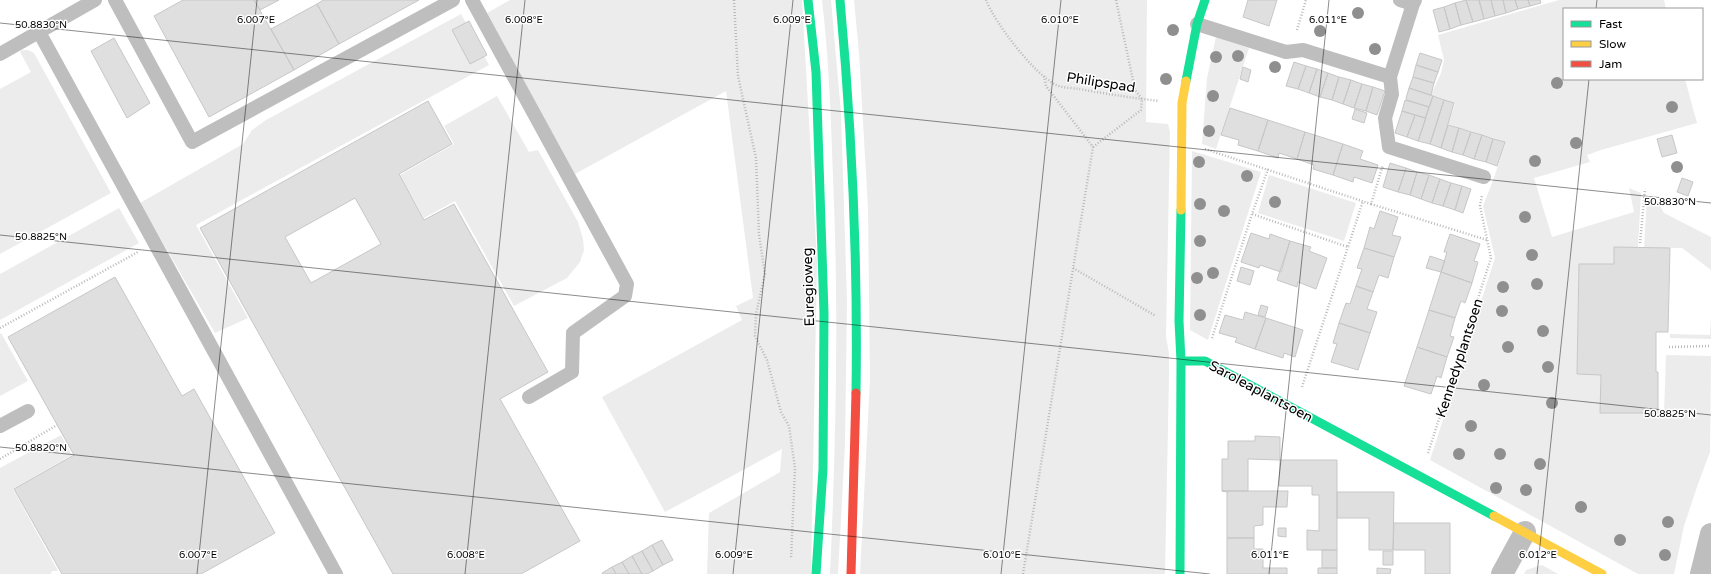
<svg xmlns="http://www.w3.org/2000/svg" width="1711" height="574" font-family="'Varela Round',sans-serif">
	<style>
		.green { fill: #ececec }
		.building { fill: #dfdfdf; stroke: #c7c7c7; fill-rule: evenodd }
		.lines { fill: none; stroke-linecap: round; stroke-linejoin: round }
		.path { stroke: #b9b9b9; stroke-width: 2.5; stroke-dasharray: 1 2; stroke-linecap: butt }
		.lane { stroke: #bebebe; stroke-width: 14 }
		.street { stroke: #bebebe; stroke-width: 22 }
		.fast { stroke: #16e098; stroke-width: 9 }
		.slow { stroke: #ffcf43; stroke-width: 9 }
		.jam { stroke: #f24e42; stroke-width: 9 }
		.tree { fill: #8f8f8f }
		.ticks { fill: none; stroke: #000; stroke-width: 1; stroke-opacity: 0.45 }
		.labels { text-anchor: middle; stroke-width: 3; stroke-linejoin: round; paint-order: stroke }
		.street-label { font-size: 14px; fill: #000; stroke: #fff }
		.ticks-label { font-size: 10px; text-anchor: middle; fill: #000; stroke: #fff; stroke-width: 3; stroke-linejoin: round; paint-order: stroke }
	</style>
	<rect width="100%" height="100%" fill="#fff"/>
	<path class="green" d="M510,0H802L817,261L811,574H707L709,513L780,472L782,449L665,512L602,397L742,320L736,306L753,298L726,91L575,174L487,13Z
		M822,0H831L841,113L847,302L845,444L838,574H830C836,442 839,310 833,178C831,119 829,59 822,0Z
		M854,0H1147L1146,122L1168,124L1170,132L1166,336L1169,354V377L1165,574H860L870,379L868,208L859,53Z
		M1559,0H1664L1666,9H1564V79H1685L1697,123L1601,150L1587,155L1590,162L1534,178L1552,237L1634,212L1629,188L1641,193L1638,247L1614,264H1579L1577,374L1601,375L1600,412H1664L1666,355L1711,356L1710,452L1698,484L1684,526L1674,574H1638L1430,460L1495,258L1483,206L1494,178L1505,143L1448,124L1455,104L1431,95L1441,73L1444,60L1438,35Z
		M461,14L489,65L196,225L248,318L215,333L140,203L243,144L252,130L266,120Z
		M1216,37L1249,48L1216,149L1202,144L1207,78Z
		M22,50H28L34,53L111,193L0,254V89L31,72L20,52Z
		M497,96L529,152L538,150L578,222L583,239L584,250L580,262L567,278L514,306L455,201L424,218L400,175L454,144L444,126Z
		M1192,151L1261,172L1208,340L1190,330Z
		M1269,175L1356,203L1344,241L1258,213Z
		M1647,196L1657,201L1664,213L1711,237V270L1682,248H1644Z
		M119,208L139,243L0,320V274Z
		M1711,318V339L1670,338V334L1710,335Z
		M1,333L28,381L0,396V334Z
		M61,435L72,455L13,489L58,571H52L51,574H0V468Z
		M1542,565L1558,574H1524L1526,570Z"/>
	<path class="building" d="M183,0H254L294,70L209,117L154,16Z
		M254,0H279L260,10Z
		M323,0H419L339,44L317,4Z
		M1248,0H1277L1269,26L1243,17Z
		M1466,0H1479L1484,19L1473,22Z
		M1466,0L1473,22L1461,25L1455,3Z
		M1479,0H1491L1495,16L1484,19Z
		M1491,0H1503L1506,13L1495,16Z
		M1503,0H1515L1518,9L1506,13Z
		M1515,0H1528L1530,6L1518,9Z
		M1528,0H1540L1541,3L1530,6Z
		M1455,3L1461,25L1450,29L1444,7Z
		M317,4L339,44L294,70L271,29Z
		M1444,7L1450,29L1439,32L1433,10Z
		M469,21L487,55L470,64L452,30Z
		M114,38L150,103L127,118L91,51Z
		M1420,53L1442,60L1438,72L1416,65Z
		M1294,62L1306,66L1298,89L1286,86Z
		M1416,65L1438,72L1434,83L1413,77Z
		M1306,66L1317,69L1309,93L1298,89Z
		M1243,67L1251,70L1248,82L1240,79Z
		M1317,69L1328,73L1320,97L1309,93Z
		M1328,73L1339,77L1332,100L1320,97Z
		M1339,77L1351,80L1343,104L1332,100Z
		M1413,77L1434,83L1431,95L1409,88Z
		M1351,80L1362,84L1354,108L1343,104Z
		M1362,84L1373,87L1366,111L1354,108Z
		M1373,87L1385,91L1377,115L1366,111Z
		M1409,88L1433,96L1429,107L1407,100L1406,98Z
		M1433,96L1444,100L1430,144L1418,141Z
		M1405,100L1429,107L1425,118L1402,111Z
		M1444,100L1454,103L1441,148L1430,144Z
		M428,101L452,144L399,174L424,220L454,204L548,372L500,399L580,541L521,574H393L200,228ZM355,198L381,244L311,283L285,237Z
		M1230,108L1268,120L1258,151L1238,145L1239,140L1221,135Z
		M1355,109L1367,113L1364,123L1352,119Z
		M1402,111L1415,115L1407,137L1395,133Z
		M1415,115L1426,118L1418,141L1407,137Z
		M1268,120L1305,132L1297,159L1279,153L1278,158L1258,151Z
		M1448,125L1459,128L1452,152L1441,148Z
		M1459,128L1471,132L1463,155L1452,152Z
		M1305,132L1343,144L1333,175L1313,169L1314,165L1297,159Z
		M1471,132L1482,135L1474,159L1463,155Z
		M1482,135L1493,139L1486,162L1474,159Z
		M1672,135L1677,153L1662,157L1657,139Z
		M1493,139L1505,142L1497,166L1486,162Z
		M1343,144L1363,151L1360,159L1378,165L1372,183L1354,177L1353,182L1333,175Z
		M1390,163L1406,168L1398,192L1383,187Z
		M1406,168L1417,172L1410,195L1398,192Z
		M1417,172L1429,175L1421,199L1410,195Z
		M1429,175L1440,179L1432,203L1421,199Z
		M1682,178L1693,182L1688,196L1677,192Z
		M1440,179L1451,183L1443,206L1432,203Z
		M1451,183L1462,186L1455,210L1443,206Z
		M1462,186L1471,189L1463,213L1455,210Z
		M1380,211L1398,217L1392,235L1401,237L1394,257L1364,248L1370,227L1374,229Z
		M1251,233L1269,239L1270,234L1290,241L1281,272L1260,265L1259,268L1241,262Z
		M1450,234L1480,244L1474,261L1478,262L1472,283L1441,272L1447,252H1444Z
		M1290,241L1311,247L1309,251L1327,258L1316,289L1298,282L1297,287L1277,280Z
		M1614,247L1670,248L1668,332H1656V372H1658V413H1600L1601,375L1577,374L1579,264H1614Z
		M1364,248L1394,257L1388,278L1379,275L1373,292L1356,286L1362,269L1357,268Z
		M1430,256L1445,261L1441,272L1426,268Z
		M1241,267L1254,271L1250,285L1237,281Z
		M1441,272L1472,283L1465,303L1461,301L1455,318L1429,310Z
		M115,277L182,396L194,389L275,533L201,574H62L14,489L74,455L8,337Z
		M1356,286L1373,292L1367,309L1377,312L1370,333L1339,323L1346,303L1350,304Z
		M1261,305L1268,307L1265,317L1258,315Z
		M1429,310L1455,318L1450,336L1454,337L1447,357L1417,347Z
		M1245,312L1266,318L1255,349L1235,342L1237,338L1219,333L1225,315L1243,320Z
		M1266,318L1303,330L1295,357L1284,353L1283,358L1255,349Z
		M1339,323L1370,333L1358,370L1331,362L1337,344L1333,343Z
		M1417,347L1447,357L1441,378L1437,376L1431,394L1404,386Z
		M1255,436L1280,437V460L1248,459V491H1222V459H1228V441H1255Z
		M1280,460H1337V550H1307V530L1319,531V495H1312V486H1279Z
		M1222,491H1288L1287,507H1263V525L1254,526V538H1227V492Z
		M1337,492H1394L1393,550H1369V518H1337Z
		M1394,523H1450V574H1425V550H1393Z
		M1278,528H1286V537L1278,536Z
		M1227,538H1254V549H1263V568H1287V574H1227Z
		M662,540L673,560L663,565L652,545Z
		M652,545L663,565L653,571L642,551Z
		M1322,550H1337V568H1322Z
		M642,551L653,571L647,574H642L632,556Z
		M1383,551H1393V565H1383Z
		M632,556L642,574H629L622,562Z
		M622,562L629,574H616L612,567Z
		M612,567L616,574H603L602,573Z
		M1318,568H1337V574H1318Z
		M1377,568L1391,569L1390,574H1377Z"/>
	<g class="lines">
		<path class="path" d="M734,0L738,76L756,158L759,235L765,274L756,314L755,336L767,360L781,412L789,426L795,468L791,559
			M986,0C995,23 1034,74 1056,85C1063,88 1073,88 1080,89C1107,94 1133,98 1159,101
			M1297,30L1306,0
			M1093,147L1141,110L1142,99L1135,90L1116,0
			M1205,149L1371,204L1383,165
			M1268,169L1252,214L1348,247L1363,201
			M1371,204L1487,240
			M1640,243L1645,189
			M1073,268L1156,316
			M0,328L138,252
			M1212,338L1252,214
			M1669,347L1711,346
			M1302,387L1348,247
			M1428,453L1491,258L1480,206L1482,195
			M0,459L57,425
			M1023,574L1093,147L1046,86L1044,75"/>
		<path class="lane" d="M115,0L192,142L453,0
			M472,0L627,284L625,296L573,333L572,372L529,397
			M1400,0L1413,4
			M1415,0L1413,4L1390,77L1392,94L1385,118L1389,147L1484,177
			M1197,24L1286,52L1303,50L1390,77
			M39,32L336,574
			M0,54L95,0
			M0,426L28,411"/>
		<path class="street" d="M1502,574L1525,532
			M1701,574L1711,534"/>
		<path class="fast" d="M808,0L816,72L824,313L823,469L816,574
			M840,0C852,131 858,262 856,393
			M1186,81L1197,24L1205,0
			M1181,361H1205L1494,516
			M1180,574L1181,361L1179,321L1181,210"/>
		<path class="slow" d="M1181,210L1182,103L1186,81
			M1494,516L1602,574"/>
		<path class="jam" d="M851,574L856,393"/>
	</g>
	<g class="tree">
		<circle cx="1358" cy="13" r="6"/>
		<circle cx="1173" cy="30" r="6"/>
		<circle cx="1320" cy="31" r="6"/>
		<circle cx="1375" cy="49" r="6"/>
		<circle cx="1238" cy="56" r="6"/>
		<circle cx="1216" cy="57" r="6"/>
		<circle cx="1275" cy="67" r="6"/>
		<circle cx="1166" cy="79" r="6"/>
		<circle cx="1557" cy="83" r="6"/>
		<circle cx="1213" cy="96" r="6"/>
		<circle cx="1672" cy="107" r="6"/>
		<circle cx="1209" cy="131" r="6"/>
		<circle cx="1576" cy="143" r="6"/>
		<circle cx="1535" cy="161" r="6"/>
		<circle cx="1199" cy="162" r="6"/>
		<circle cx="1677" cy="167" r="6"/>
		<circle cx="1247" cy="176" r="6"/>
		<circle cx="1275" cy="202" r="6"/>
		<circle cx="1200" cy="204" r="6"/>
		<circle cx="1224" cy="211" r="6"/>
		<circle cx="1525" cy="217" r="6"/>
		<circle cx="1200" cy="241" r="6"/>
		<circle cx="1532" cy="255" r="6"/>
		<circle cx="1213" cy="273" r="6"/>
		<circle cx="1197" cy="278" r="6"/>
		<circle cx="1537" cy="284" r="6"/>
		<circle cx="1503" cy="287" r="6"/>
		<circle cx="1502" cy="311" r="6"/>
		<circle cx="1200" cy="315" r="6"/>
		<circle cx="1543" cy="331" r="6"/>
		<circle cx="1508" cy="347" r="6"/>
		<circle cx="1548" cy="367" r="6"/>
		<circle cx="1484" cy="385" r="6"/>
		<circle cx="1552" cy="403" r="6"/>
		<circle cx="1471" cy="426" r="6"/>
		<circle cx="1459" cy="454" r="6"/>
		<circle cx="1500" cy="454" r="6"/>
		<circle cx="1540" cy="464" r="6"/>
		<circle cx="1496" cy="488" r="6"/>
		<circle cx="1526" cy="490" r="6"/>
		<circle cx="1581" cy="507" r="6"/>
		<circle cx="1668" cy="522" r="6"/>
		<circle cx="1620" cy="540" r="6"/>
		<circle cx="1665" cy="555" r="6"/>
	</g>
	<path class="ticks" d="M1596,9L1597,0M0,23L1711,203M0,235L1711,415M0,447L1210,574M197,574L257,0M465,574L525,0M733,574L793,0M1001,574L1061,0M1269,574L1329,0M1537,574L1589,79"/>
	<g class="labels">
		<g class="street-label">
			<text transform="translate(1101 82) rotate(9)" y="5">Philipspad</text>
			<text transform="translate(808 287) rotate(-92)" y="5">Euregioweg</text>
			<text transform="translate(1459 358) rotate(-72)" y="5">Kennedyplantsoen</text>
			<text transform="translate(1261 391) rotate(28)" y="5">Saroleaplantsoen</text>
		</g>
	</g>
	<g class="ticks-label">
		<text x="256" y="23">6.007°E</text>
		<text x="524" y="23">6.008°E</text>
		<text x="792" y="23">6.009°E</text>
		<text x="1060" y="23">6.010°E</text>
		<text x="1328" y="23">6.011°E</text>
		<text x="41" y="28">50.8830°N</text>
		<text x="1670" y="205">50.8830°N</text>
		<text x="41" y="240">50.8825°N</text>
		<text x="1670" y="417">50.8825°N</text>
		<text x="41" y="451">50.8820°N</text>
		<text x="198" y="558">6.007°E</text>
		<text x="466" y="558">6.008°E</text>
		<text x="734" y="558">6.009°E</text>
		<text x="1002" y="558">6.010°E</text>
		<text x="1270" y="558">6.011°E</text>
		<text x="1538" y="558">6.012°E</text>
	</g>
	<rect x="1563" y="8" width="140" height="72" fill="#ffffff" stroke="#999999"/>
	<rect x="1571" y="21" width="20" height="6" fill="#16e098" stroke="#999999"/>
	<text x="1599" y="28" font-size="12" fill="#000000">Fast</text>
	<rect x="1571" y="41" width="20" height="6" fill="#ffcf43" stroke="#999999"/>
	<text x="1599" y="48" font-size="12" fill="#000000">Slow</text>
	<rect x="1571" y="61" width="20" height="6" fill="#f24e42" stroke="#999999"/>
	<text x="1599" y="68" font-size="12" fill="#000000">Jam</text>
</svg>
